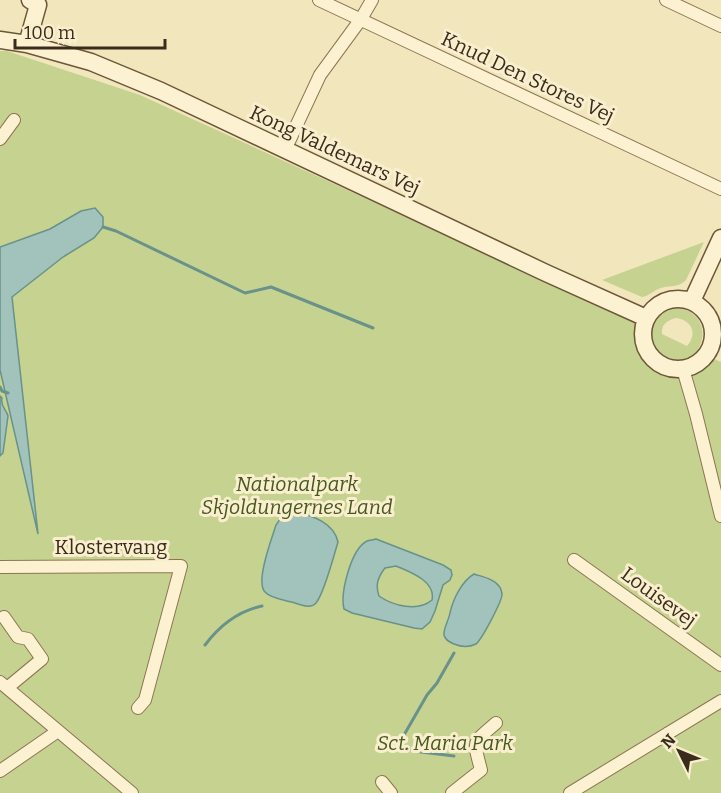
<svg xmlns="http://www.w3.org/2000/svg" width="721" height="793" font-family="Bitter,serif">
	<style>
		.green { fill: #c6d290; fill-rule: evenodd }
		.water { fill: #a1c3bb; stroke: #68928a; stroke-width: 1.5; fill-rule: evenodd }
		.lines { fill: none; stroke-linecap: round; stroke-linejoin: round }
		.stream { stroke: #68928a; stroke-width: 3 }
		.street-casing { stroke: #8d7554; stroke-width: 14 }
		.secondary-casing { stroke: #6e5638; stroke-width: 19 }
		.street { stroke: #fcf2d1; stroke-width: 12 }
		.secondary { stroke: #fcf2d1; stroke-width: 16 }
		.labels { text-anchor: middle; stroke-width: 6; stroke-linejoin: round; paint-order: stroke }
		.street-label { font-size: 20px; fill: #3a2c1b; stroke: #f9efce }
		.park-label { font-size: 20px; font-style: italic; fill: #47591f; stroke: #f9efce }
	</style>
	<rect width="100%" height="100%" fill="#f2e6bd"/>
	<path class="green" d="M0,51H7L140,95L651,329C653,325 654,321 657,317C678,293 717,320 697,351L721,362V793H0ZM676,318C692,320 698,334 687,346L662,334C661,325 667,320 676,318Z
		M704,242L686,280C678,288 671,285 661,288C654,290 649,296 642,297L602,280Z"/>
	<path class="water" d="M95,208L103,217V227L94,238L63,257L12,297L38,534L0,370V247L50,229L81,211Z
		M0,396L2,398C0,406 6,409 8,416L3,453L0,456Z
		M297,512C313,516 334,523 338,542C334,555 324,594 316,603C311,609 301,605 295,603C286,600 271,599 265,592C255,582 272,538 276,525L280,519Z
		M376,539L443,565L451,570L452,575L450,580L443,585L435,611L430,622L422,629L414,628L352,613L344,609C340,593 351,549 367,541C370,540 373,540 376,539ZM396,566C410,572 436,581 432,600C418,612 393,606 379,596C375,585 378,577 385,568Z
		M474,574C483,577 494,579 499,586C501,588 502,593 502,595C501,603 482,639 476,644C468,648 461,647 454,644C449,642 445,640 444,635C443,630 449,619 450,613C453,599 462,581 474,574Z"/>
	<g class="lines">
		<path class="stream" d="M103,227L116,231L245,293L271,287L373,328
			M0,387L2,391L8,393
			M205,645C220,625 238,611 262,606
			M454,756L413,751L401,744L404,735L427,695L437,683L454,653"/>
		<g class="street-casing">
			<path id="street" d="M319,0L721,189
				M666,0L721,26
				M0,139L14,120
				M285,150L320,75L361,19L372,0
				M683,369L696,414L721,516
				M574,560L721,665
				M0,567L181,566L145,700L138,708
				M4,617L18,637L28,639L42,659L7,688
				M0,682L132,793
				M0,771L58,731
				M382,782L391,793
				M452,793L481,770C473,739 472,744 496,723
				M570,793L721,701"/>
		</g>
		<g class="secondary-casing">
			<path id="secondary" d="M0,40L27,44L91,62L161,91L546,273L646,318
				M27,44L38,5L30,0
				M643 334a35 35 0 1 1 70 0a35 35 0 1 1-70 0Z
				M692,301L721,238"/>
		</g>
		<use href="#street" class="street"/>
		<use href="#secondary" class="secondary"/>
	</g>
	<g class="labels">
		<g class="street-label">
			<text transform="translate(528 77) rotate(25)" y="7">Knud Den Stores Vej</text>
			<text transform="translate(335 150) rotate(25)" y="7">Kong Valdemars Vej</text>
			<text x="111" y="554">Klostervang</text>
			<text transform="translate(659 597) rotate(36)" y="7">Louisevej</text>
		</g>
		<g class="park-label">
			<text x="297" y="491">Nationalpark<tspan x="297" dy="23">Skjoldungernes Land</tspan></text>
			<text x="445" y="750">Sct. Maria Park</text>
		</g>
	</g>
	<g transform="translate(679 751) rotate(313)" stroke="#f9efce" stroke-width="4.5" paint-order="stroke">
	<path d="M0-4.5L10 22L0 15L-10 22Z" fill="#3a2c1b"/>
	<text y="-9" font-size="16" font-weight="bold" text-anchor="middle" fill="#3a2c1b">N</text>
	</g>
	<path d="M15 39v9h150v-9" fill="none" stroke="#3a2c1b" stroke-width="3"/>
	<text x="24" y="39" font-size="18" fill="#3a2c1b" stroke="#f9efce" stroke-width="4.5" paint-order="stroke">100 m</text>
</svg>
